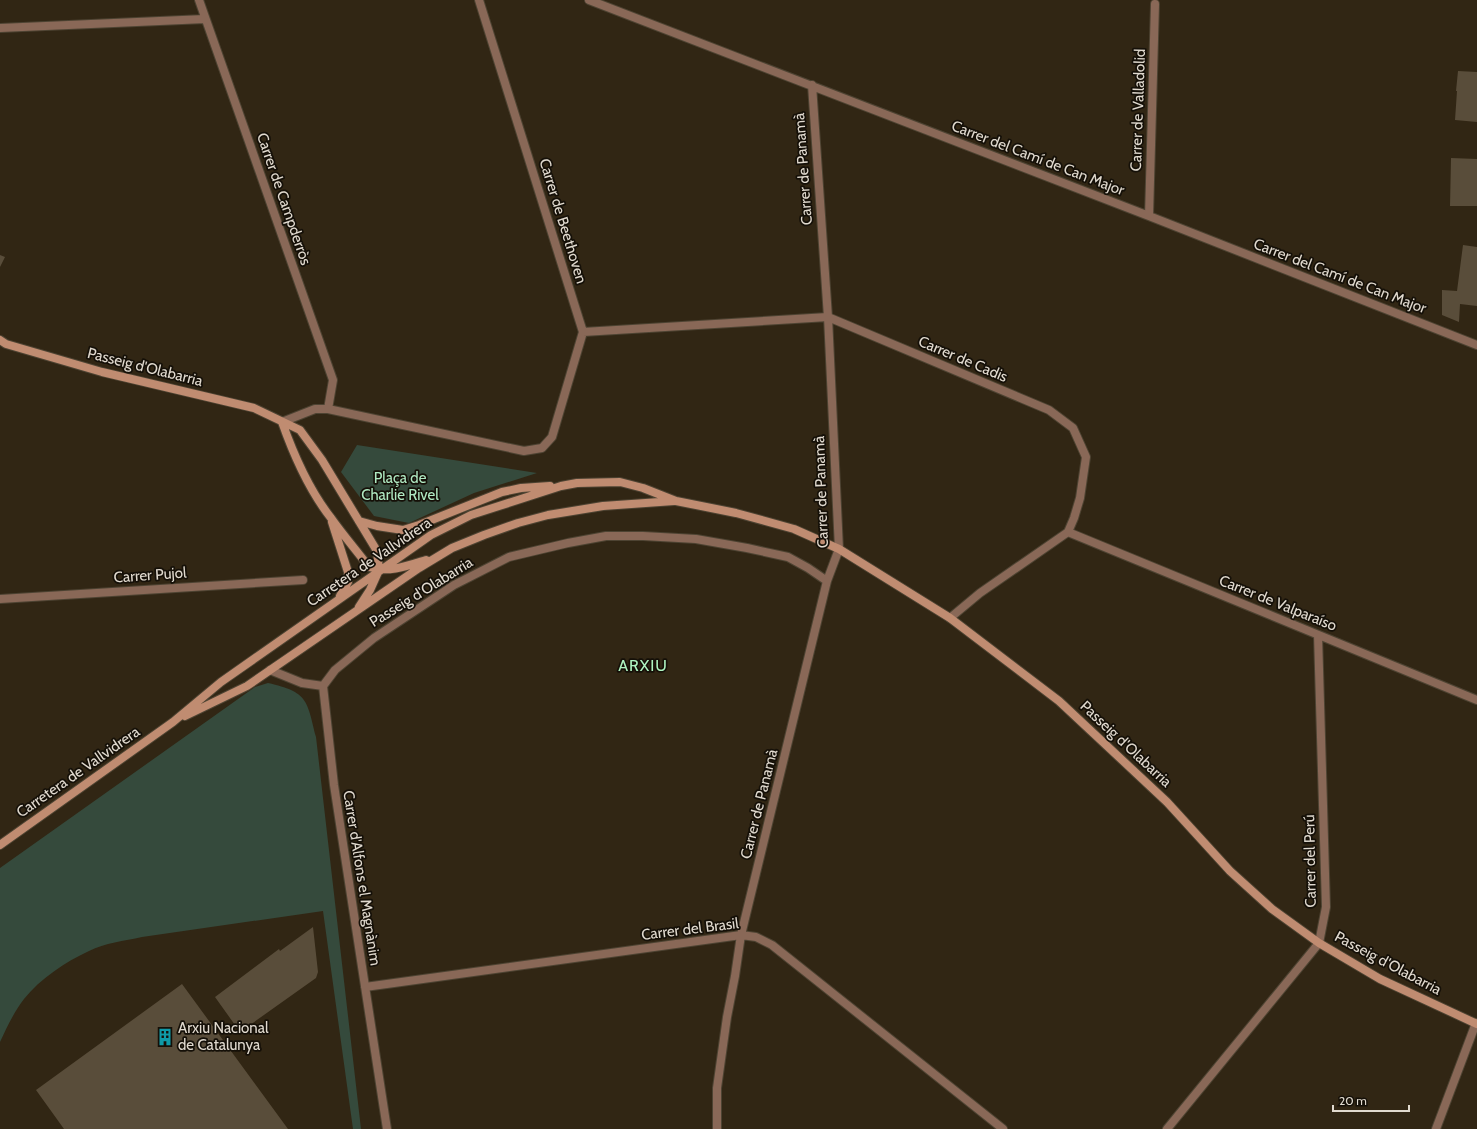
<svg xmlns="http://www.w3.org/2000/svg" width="1477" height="1129" font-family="Cabin,sans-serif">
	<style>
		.green { fill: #354a3c }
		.building { fill: #594d3a }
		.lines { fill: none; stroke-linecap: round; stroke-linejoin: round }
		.street-casing { stroke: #4d4332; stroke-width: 10 }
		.secondary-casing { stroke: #4d4332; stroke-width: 10 }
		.street { stroke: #896857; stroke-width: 8 }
		.secondary { stroke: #c08c71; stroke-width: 8 }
		.labels { text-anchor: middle; stroke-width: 3.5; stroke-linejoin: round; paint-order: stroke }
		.street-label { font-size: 15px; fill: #e1dacf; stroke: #151008 }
		.park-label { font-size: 15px; fill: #b0e9c2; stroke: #151008 }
		.poi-label { font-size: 15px; fill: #e1dacf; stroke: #151008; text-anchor: start }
		.neighbourhood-label { font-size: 16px; letter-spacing: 1px; fill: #aff5c1; stroke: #151008 }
	</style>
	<rect width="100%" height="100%" fill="#312614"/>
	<path class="green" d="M357,445L537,473L474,493L409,523L374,516L341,472Z
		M268,683C308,692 307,700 316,737L361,1129H353L323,911L142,937C124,941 105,943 89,951C65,962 40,979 24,999C14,1012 7,1027 0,1042V868L255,687Z"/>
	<path class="building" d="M1458,71L1477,72V122L1455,120L1457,91H1456Z
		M1451,158L1477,159V206H1450Z
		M1463,245L1477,247V306L1460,304L1459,322L1442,315V290L1457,291Z
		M0,255L5,257L0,267Z
		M313,927L318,972L316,978L240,1032L215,997L279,949L280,951Z
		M182,984L288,1129H64L36,1090Z"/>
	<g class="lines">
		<g class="street-casing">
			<path id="street" d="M199,0L333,380L328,409
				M589,0L1149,216L1477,345
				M0,28L205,19
				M1149,216L1155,4
				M583,332L828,317L1049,410L1073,428L1086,457L1080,498L1074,518L1068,532L980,593L950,618
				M282,422L315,409H328L524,451L542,448L552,437L583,332L479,0
				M1068,532L1477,700
				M0,599L303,580
				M270,670L302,683L323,686L334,785L387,1129
				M323,686L335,670L374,638L454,585L509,557L568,543L606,536H643L696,539L747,548L788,557L808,568L827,581
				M365,987L741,935L756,937L772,945L1003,1129
				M717,1129V1088L727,1017L735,976L741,935L827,581L839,549L828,317L812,85
				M1167,1129L1319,943L1326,907L1318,635
				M1436,1129L1476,1023"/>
		</g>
		<g class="secondary-casing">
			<path id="secondary" d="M0,340L6,344L102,372L254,408L300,430L322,460L377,551L379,570L370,590L359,607
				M282,422C294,456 309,490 331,518C343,535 357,551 369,567C389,573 407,566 426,560
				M359,521L377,526L403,530L419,525L502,492L521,488L550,486
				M332,522L348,572V582L340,596
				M185,716L247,686L419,568L452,548L484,535L518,523L548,515L603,506L674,501
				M0,845L173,722L221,682L431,535L471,515L561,486L577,483L620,482L643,488L676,501L736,513L794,529L839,549L950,618L1059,701L1167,802L1230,871L1272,909L1319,943L1380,979L1477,1024"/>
		</g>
		<use href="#street" class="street"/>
		<use href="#secondary" class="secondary"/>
	</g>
	<defs>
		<g id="building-bare" transform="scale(1.38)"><path d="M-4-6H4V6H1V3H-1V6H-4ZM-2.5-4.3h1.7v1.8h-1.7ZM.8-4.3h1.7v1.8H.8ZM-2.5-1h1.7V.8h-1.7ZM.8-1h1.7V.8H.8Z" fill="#0f9aa8" stroke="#151008" stroke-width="2.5" paint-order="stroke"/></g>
	</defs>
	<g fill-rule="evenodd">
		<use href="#building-bare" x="165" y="1037"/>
	</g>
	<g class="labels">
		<g class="street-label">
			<text transform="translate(1138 110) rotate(-88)" y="5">Carrer de Valladolid</text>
			<text transform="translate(1038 158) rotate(21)" y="5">Carrer del Camí de Can Major</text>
			<text transform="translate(803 169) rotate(-94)" y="5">Carrer de Panamà</text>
			<text transform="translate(284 199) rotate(71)" y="5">Carrer de Campderròs</text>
			<text transform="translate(563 221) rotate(73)" y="5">Carrer de Beethoven</text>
			<text transform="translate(1340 276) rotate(21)" y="5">Carrer del Camí de Can Major</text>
			<text transform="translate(963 359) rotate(23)" y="5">Carrer de Cadis</text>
			<text transform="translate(145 367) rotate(14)" y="5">Passeig d'Olabarria</text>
			<text transform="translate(821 492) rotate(-92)" y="5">Carrer de Panamà</text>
			<text transform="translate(369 562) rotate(-34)" y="5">Carretera de Vallvidrera</text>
			<text transform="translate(150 575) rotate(-4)" y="5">Carrer Pujol</text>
			<text transform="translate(421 592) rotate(-32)" y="5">Passeig d'Olabarria</text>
			<text transform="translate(1278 603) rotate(22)" y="5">Carrer de Valparaíso</text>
			<text transform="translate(1126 744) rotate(43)" y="5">Passeig d'Olabarria</text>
			<text transform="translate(78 772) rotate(-35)" y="5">Carretera de Vallvidrera</text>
			<text transform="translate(759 804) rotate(-76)" y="5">Carrer de Panamà</text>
			<text transform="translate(1310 861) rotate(-91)" y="5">Carrer del Perú</text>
			<text transform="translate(362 878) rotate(81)" y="5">Carrer d'Alfons el Magnànim</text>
			<text transform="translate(690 929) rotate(-7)" y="5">Carrer del Brasil</text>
			<text transform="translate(1388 963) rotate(28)" y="5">Passeig d'Olabarria</text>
		</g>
		<g class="park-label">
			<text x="400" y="483">Plaça de<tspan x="400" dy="17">Charlie Rivel</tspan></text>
		</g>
		<g class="poi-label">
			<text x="178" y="1033">Arxiu Nacional<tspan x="178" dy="17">de Catalunya</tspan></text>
		</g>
		<g class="neighbourhood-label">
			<text x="643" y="671">ARXIU</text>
		</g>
	</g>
	<path d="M1333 1105v6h76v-6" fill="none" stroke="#e1dacf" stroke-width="2"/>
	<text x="1339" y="1105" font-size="12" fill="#e1dacf" stroke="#151008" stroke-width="3" paint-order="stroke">20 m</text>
</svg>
